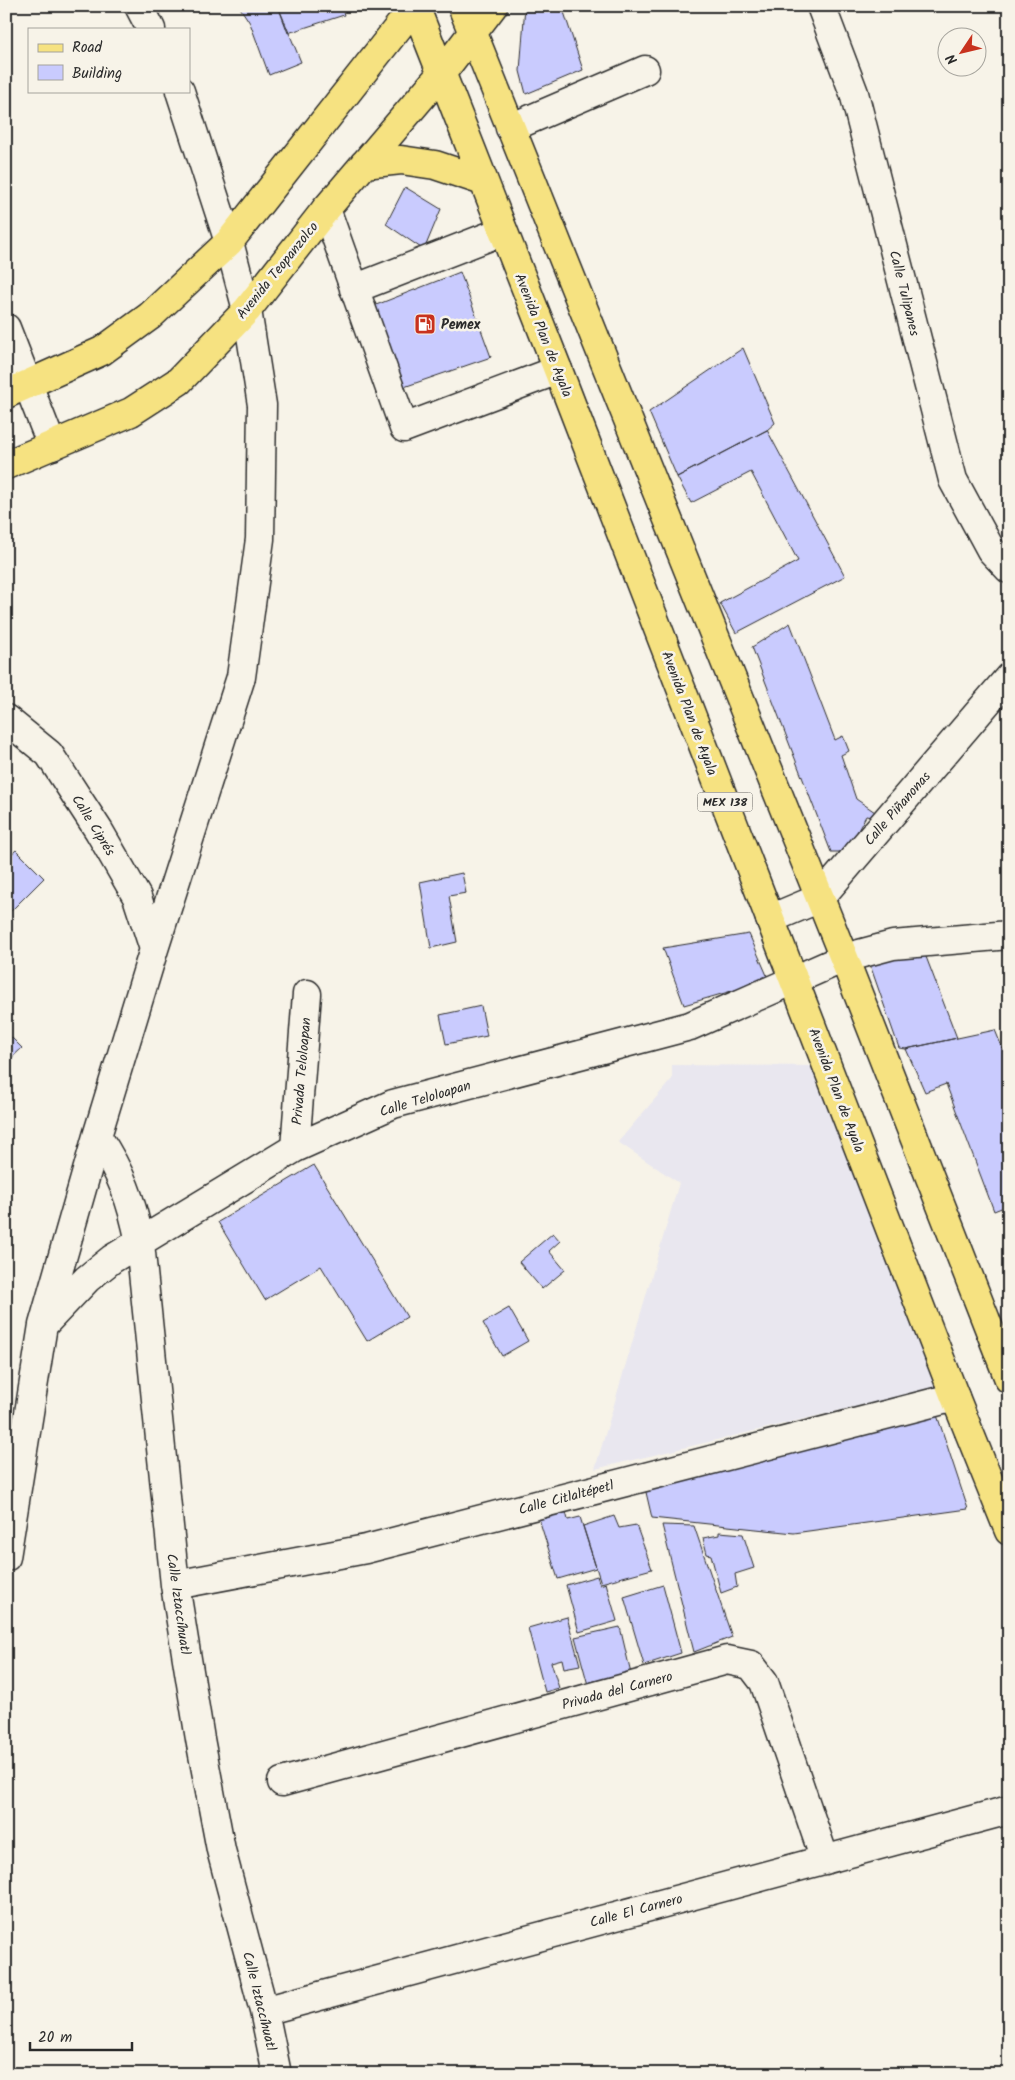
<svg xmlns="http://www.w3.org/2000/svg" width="1015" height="2080" font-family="Kalam,sans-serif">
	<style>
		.built { fill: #e9e7ef }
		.building { fill: #c9cbfe; stroke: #2b2b2b }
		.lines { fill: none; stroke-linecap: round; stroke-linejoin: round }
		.minor-casing { stroke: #2b2b2b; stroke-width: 31 }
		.major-casing { stroke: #2b2b2b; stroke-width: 31 }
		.minor { stroke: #f7f3e8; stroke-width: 28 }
		.major { stroke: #f6e281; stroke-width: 28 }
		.labels { text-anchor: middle; stroke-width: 5; stroke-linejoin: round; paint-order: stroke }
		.shield { fill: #f7f3e8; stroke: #686764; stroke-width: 1 }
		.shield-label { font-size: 12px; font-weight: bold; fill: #2b2b2b }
		.street-label { font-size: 14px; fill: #2b2b2b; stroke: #f7f3e8 }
		.poi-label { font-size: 14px; font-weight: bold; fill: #2b2b2b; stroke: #f7f3e8; text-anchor: start }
	</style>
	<rect width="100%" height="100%" fill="#f7f3e8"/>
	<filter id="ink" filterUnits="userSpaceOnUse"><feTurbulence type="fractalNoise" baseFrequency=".02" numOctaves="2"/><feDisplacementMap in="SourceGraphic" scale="10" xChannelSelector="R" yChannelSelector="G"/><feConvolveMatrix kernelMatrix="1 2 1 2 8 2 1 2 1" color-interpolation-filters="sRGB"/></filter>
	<g filter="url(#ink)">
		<path class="built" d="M672,1065L816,1066L942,1386L595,1469L679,1183L618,1142L672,1079Z"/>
		<path class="building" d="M239,6H278L301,62L269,75L250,23Z
			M278,6H341L344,15L288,33Z
			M525,6H562L583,70L526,94L520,71Z
			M405,187L441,209L424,250L386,224Z
			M460,272L491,357L404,387L371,307Z
			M743,348L775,423L767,430L677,477L649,412Z
			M767,430L845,576L736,633L720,603L798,561L751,472L691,503L677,477Z
			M790,623L835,740L843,736L849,751L841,755L856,799L875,812L871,817L866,816L846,852H831L752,647Z
			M16,850L44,878L6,916V859Z
			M462,873L466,893L449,896L457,942L431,948L420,882Z
			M749,934L769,980L684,1005L663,948Z
			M923,949L957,1038L906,1049L899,1048L868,959Z
			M481,1006L487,1036L446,1044L440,1015Z
			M995,1030L1009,1064V1205L994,1211L946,1084L925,1092L906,1049Z
			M6,1032L22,1048L6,1063Z
			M314,1165L407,1317L367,1341L321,1266L265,1300L218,1222Z
			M553,1233L560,1241L549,1251L565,1270L542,1289L519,1262Z
			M509,1308L528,1341L502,1356L483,1323Z
			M937,1415L968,1509L794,1533L652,1518L645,1488Z
			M566,1512L568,1520L580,1517L596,1568L558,1579L539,1519Z
			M614,1516L619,1528L636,1525L652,1569L601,1583L583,1526Z
			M662,1525L694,1526L732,1637L694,1652Z
			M719,1532L743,1534L754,1568L735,1574L737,1587L721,1593L711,1555L707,1554L703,1538L719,1535Z
			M597,1576L600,1585L606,1583L617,1621L579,1632L566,1585Z
			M663,1585L681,1653L644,1665L624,1597Z
			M567,1617L580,1665L564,1668L562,1659L551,1662L559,1688L545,1692L528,1628Z
			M620,1627L631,1674L588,1685L575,1637Z"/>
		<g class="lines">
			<g class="minor-casing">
				<path id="minor" d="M139,6L151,29
					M821,6L854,93L953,480L991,550L1009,569
					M510,128L645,70
					M326,209L404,428L558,370
					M354,289L503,231
					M6,328L52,446
					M6,719L49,754L99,831L137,897L154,949
					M770,919L820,898L1009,677
					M97,1136C121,1172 132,1201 140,1243L175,1585L200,1739L221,1850L264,2011L277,2074
					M295,1148L307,994
					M47,1321L87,1279L112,1259L295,1148L393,1104L690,1026L844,958L893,945L1009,935
					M6,1557L43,1325L97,1136L154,949L241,677L260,539L262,405L247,310L229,242L180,91
					M175,1585L366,1549L955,1397
					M282,1782L727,1660L751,1665L764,1682L825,1860
					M264,2011L1009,1810"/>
			</g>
			<g class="major-casing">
				<path id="major" d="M415,6L558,370L955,1397L1009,1531
					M462,6L844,958L1009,1379
					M364,164L401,160L435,165L483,181
					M6,394L102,351L150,316L229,242L415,6
					M6,465L131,412L179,381L247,310L326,209L441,74L493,6"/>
			</g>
			<use href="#minor" class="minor"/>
			<use href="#major" class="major"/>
		</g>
	</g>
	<defs>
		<g id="fuel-square" transform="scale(1.125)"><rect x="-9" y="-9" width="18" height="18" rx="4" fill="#c8321e" stroke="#f7f3e8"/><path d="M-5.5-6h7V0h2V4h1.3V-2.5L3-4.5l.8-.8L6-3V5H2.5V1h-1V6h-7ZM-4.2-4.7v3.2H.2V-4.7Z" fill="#fff"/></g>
	</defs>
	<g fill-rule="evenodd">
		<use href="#fuel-square" x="425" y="324"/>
	</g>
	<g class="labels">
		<rect class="shield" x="697.5" y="792.5" width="55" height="19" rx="4"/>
		<g class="shield-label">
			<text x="725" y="806">MEX 138</text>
		</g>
		<g class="street-label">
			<text transform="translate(277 270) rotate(-51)" y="5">Avenida Teopanzolco</text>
			<text transform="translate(905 293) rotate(76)" y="5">Calle Tulipanes</text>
			<text transform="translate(544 335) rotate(68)" y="5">Avenida Plan de Ayala</text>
			<text transform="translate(690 713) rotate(69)" y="5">Avenida Plan de Ayala</text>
			<text transform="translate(897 808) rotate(-49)" y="5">Calle Piñanonas</text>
			<text transform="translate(94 825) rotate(58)" y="5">Calle Ciprés</text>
			<text transform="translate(301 1071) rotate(-85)" y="5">Privada Teloloapan</text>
			<text transform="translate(837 1090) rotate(69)" y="5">Avenida Plan de Ayala</text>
			<text transform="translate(425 1098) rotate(-17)" y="5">Calle Teloloapan</text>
			<text transform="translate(566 1497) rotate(-15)" y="5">Calle Citlaltépetl</text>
			<text transform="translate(179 1604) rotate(82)" y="5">Calle Iztaccíhuatl</text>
			<text transform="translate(617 1690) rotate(-15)" y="5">Privada del Carnero</text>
			<text transform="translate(636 1910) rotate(-15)" y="5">Calle El Carnero</text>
			<text transform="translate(260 2001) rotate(76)" y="5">Calle Iztaccíhuatl</text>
		</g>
		<g class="poi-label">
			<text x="441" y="329">Pemex</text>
		</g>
	</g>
	<rect width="1015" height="2080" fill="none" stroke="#f7f3e8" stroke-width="25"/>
	<rect x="12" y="12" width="990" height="2055" fill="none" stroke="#2b2b2b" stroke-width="2" filter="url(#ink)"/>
	<rect x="28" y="28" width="162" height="65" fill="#f7f3e8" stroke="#a5a39c"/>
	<rect x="38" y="44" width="25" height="8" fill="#f6e281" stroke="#a5a39c"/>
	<text x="72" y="52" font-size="15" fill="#2b2b2b">Road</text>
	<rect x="38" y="65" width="25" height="15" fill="#c9cbfe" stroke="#a5a39c"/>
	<text x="72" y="78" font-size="15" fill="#2b2b2b">Building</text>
	<g transform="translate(962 52) rotate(235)"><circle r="24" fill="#f7f3e8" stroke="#a5a39c"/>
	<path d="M0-4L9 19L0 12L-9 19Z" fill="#c8321e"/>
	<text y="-8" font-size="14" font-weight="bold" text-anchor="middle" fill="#2b2b2b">N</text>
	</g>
	<path d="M30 2042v8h102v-8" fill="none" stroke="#2b2b2b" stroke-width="2.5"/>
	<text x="38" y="2042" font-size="15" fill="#2b2b2b" stroke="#f7f3e8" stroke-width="4" paint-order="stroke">20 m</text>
</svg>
